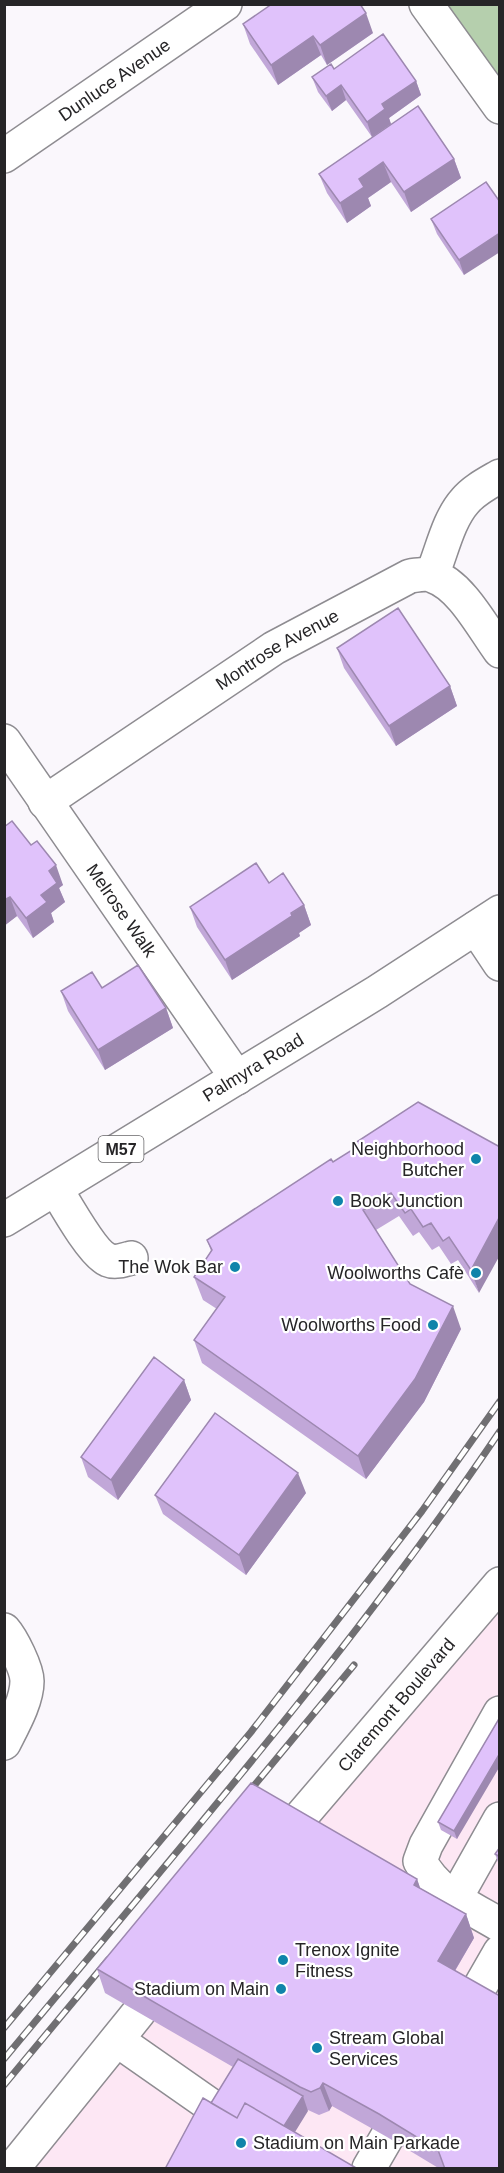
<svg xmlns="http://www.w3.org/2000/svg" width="504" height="2173" font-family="Helvetica,sans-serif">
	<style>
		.commercial { fill: #fde7f4 }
		.green { fill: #b5cfad }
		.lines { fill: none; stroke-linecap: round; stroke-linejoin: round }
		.minor-casing { stroke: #8e8c91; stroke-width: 36 }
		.major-casing { stroke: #8e8c91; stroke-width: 36 }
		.minor { stroke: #fff; stroke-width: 33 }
		.major { stroke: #fff; stroke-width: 33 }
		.rail-casing { stroke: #706f72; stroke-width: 7 }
		.rail { stroke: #fff; stroke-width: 4.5; stroke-dasharray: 14; stroke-linecap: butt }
		.wall { fill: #c1a7d8 }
		.shaded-wall { fill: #9d88b0 }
		.building { fill: #e0c2fb; stroke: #9d88b0; stroke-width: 1.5 }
		.poi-dot { fill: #0f84aa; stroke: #fff; stroke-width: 2 }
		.labels { text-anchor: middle; stroke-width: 4.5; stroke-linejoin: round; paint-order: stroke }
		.shield { fill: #fff; stroke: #676668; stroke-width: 1.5 }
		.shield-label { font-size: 16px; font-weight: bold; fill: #262527 }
		.street-label { font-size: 18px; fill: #262527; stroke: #fff }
		.poi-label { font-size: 18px; fill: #262527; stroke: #fff; text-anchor: end }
	</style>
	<rect width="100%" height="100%" fill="#faf7fc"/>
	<path class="commercial" d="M499,1584V2168H13Z"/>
	<path class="green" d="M448,5H499V78Z"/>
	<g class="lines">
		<g class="minor-casing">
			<g id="minor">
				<path d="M426,4L500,107"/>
				<path id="s1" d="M4,156L225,4"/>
				<path d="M432,575C442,551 448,520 465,501C474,490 488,483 500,476"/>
				<path id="s2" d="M4,741L237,1078"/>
				<path id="s3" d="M45,802L274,648L410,576C417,575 427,573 433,576C461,585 483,628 500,651"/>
				<path d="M476,928L500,964"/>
				<path d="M56,1189C65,1204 93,1254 108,1260C115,1263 124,1260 131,1258"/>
				<path d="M4,1630C12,1639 27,1669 27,1681C27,1701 13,1725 4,1743"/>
				<path d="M500,1713L426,1845L420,1861C436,1893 470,1907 500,1925"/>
				<path id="s4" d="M293,1826L500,1584"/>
				<path d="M455,1899L500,1819"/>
				<path d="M473,1999L500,1952"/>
				<path d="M117,2040L220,2112"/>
				<path d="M13,2168L139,2012"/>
				<path d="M369,2168L387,2137"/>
			</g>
		</g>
		<g class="major-casing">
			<g id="major">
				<path id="s5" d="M4,1220L377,992L500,912"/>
			</g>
		</g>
		<use href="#minor" class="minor"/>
		<use href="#major" class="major"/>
		<g class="rail-casing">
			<path id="rail" d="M243,1799L354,1665
				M4,2028L251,1732L422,1511L500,1401
				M4,2059C174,1854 351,1652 500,1431
				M4,2085L108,1960"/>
		</g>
		<use href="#rail" class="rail"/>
	</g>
	<path class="wall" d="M243,24L373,33L327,65L321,55L278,85L250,44Z
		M334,69L416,81L421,95L389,118L391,124L372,137L346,100L332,111L318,92L312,77Z
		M418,106L454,159L461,178L411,212L391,182L368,198L371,206L347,223L327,193L319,174Z
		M486,182L464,275L437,234L431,219Z
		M337,648L450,686L457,706L396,746L344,668Z
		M12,821L63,885L59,888L65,902L51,913L54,922L33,938L17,916L4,926Z
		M304,905L311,925L299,933L300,936L232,980L197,927L190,907Z
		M102,988L166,1008L173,1028L105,1070L68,1011L61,991Z
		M418,1102L479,1293L458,1260L451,1264L439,1246L432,1250L419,1232L413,1236L399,1216L376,1230L410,1284L461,1329L424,1402L366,1479L202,1363L194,1340L217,1309L203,1300L194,1277L211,1251L207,1240L357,1147L355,1143Z
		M184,1380L191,1400L118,1500L88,1477L81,1457Z
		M306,1493L246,1575L163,1514L155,1495Z
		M500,1717L457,1839L441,1830L438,1822Z
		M500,1847V1863L498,1862L495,1854Z
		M417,1879L420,1888L466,1914L474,1938L455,1971L500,2169H440L387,2137L332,2106L329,2111L319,2115L308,2110L211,2103L233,2067L105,1993L97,1969Z"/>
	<path class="shaded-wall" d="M366,13L373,33L327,65L320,45Z
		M313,36L321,55L278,85L271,65Z
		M416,81L421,95L389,118L391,124L372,137L367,122L382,104Z
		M341,85L346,100L332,111L326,96Z
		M454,159L461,178L411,212L404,192Z
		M383,162L391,182L368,198L371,206L347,223L340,203L359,179Z
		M500,233V252L464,275L459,260Z
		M450,686L457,706L396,746L389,726Z
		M56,865L63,885L59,888L65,902L51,913L54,922L33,938L26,918L41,895L49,871Z
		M10,897L17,916L4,926V900Z
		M304,905L311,925L299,933L300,936L232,980L225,960Z
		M166,1008L173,1028L105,1070L98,1050Z
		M500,1216V1255L479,1293L471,1270Z
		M453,1306L461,1329L424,1402L366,1479L358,1456Z
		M184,1380L191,1400L118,1500L111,1480Z
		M298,1473L306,1493L246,1575L239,1555Z
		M500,1753V1766L457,1839L454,1831Z
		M417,1879L425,1902L414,1885Z
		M466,1914L474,1938L447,1984L438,1961Z
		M323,2083L332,2106L329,2111L320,2088Z
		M303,2096L308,2111L287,2145L281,2131Z"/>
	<path class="building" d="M272,4H360L366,13L320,45L313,36L271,65L243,24Z
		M383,34L416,81L382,104L385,109L367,122L341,85L326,96L312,77L331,64L334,69Z
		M418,106L454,159L404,192L383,162L359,179L364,187L340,203L319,174Z
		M486,182L500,202V233L459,260L431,219Z
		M398,608L450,686L389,726L337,648Z
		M12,821L31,845L37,841L56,865L49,871L57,883L41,895L47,902L26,918L10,897L4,900V827Z
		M256,863L269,883L283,873L304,905L291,913L292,916L225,960L190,907Z
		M138,965L166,1008L98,1050L61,991L92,972L102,988Z
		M418,1102L500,1147V1216L471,1270L449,1237L443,1241L431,1223L423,1227L411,1209L405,1213L391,1193L363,1210L410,1284L453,1306L415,1379L358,1456L194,1340L225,1297L194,1277L212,1250L207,1240L331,1159L333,1162L357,1147L355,1143Z
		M154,1357L184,1380L111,1480L81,1457Z
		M215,1413L298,1473L239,1555L155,1495Z
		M500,1717V1753L454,1831L438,1822Z
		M251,1783L417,1879L414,1885L466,1914L438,1961L500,1996V2169H445L438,2150L379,2114L323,2083L320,2088L311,2092L300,2087L97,1969Z
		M500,1847V1857L495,1854Z
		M238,2059L303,2096L284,2126L245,2103L237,2118L211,2103Z
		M203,2098L237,2118L245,2103L358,2169H165Z"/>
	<g class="poi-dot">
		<circle cx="476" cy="1159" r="6"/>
		<circle cx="338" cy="1201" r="6"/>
		<circle cx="235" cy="1267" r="6"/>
		<circle cx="476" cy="1273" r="6"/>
		<circle cx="433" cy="1325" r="6"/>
		<circle cx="283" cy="1960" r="6"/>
		<circle cx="281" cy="1989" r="6"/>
		<circle cx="317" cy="2048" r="6"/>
		<circle cx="241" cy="2143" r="6"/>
	</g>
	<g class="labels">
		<rect class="shield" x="98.5" y="1136" width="45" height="26" rx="4.5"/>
		<g class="shield-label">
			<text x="121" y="1155">M57</text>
		</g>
		<g class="street-label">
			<text dy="6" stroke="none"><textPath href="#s1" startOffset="134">Dunluce Avenue</textPath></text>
			<text dy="6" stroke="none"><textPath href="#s3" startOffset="278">Montrose Avenue</textPath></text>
			<text dy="6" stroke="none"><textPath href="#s2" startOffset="206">Melrose Walk</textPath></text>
			<text dy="6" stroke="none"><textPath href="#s5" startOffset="292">Palmyra Road</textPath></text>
			<text dy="6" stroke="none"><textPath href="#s4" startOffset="159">Claremont Boulevard</textPath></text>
		</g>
		<g class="poi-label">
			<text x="464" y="1155">Neighborhood<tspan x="464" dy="21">Butcher</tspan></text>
			<text x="350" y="1207" text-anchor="start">Book Junction</text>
			<text x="223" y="1273">The Wok Bar</text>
			<text x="464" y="1279">Woolworths Cafè</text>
			<text x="421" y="1331">Woolworths Food</text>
			<text x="295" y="1956" text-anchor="start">Trenox Ignite<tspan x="295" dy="21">Fitness</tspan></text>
			<text x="269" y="1995">Stadium on Main</text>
			<text x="329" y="2044" text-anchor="start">Stream Global<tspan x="329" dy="21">Services</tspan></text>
			<text x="253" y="2149" text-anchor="start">Stadium on Main Parkade</text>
		</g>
	</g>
	<rect width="504" height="2173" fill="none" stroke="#262527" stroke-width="12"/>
</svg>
